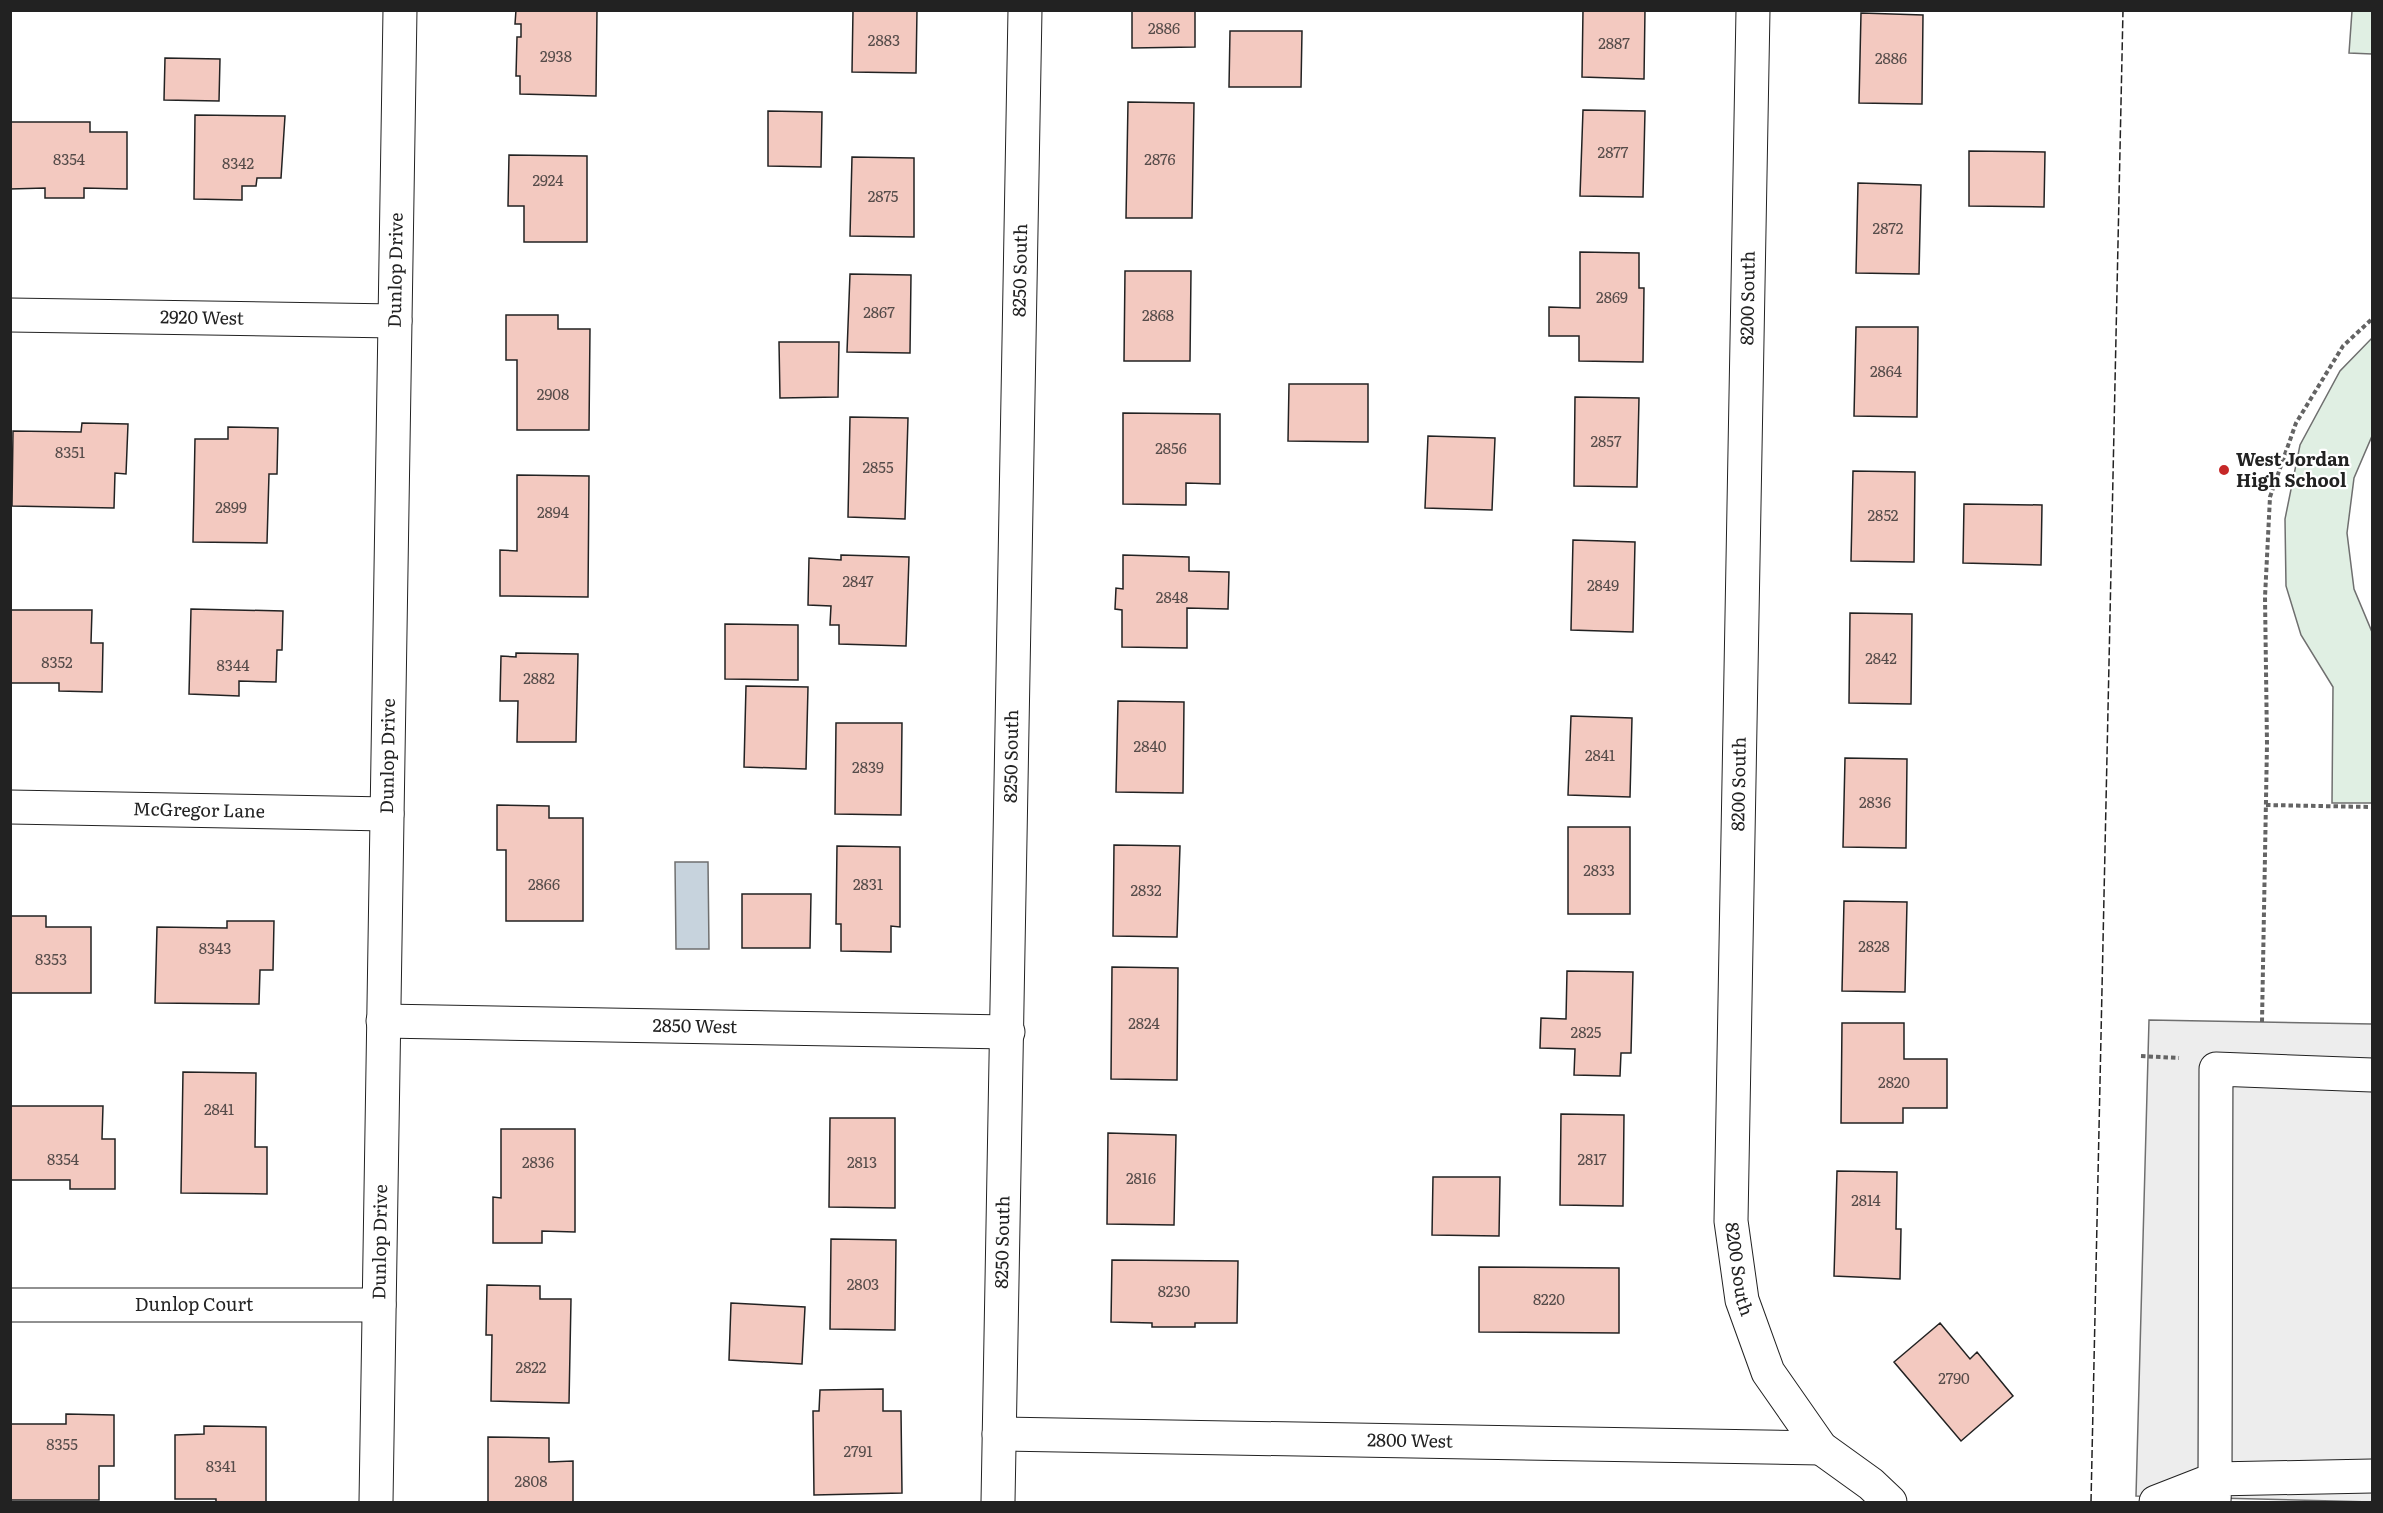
<svg xmlns="http://www.w3.org/2000/svg" width="2383" height="1513" font-family="Literata,serif">
	<style>
		.green { fill: #e0efe3; stroke: #6f6f6f; stroke-width: 1.5 }
		.parking { fill: #ededed; stroke: #6f6f6f; stroke-width: 1.5 }
		.water { fill: #c7d3dd; stroke: #6f6f6f; stroke-width: 1.5 }
		.building { fill: #f3c9c0; stroke: #222; stroke-width: 1.5 }
		.lines { fill: none; stroke-linecap: round; stroke-linejoin: round }
		.minor-casing { stroke: #222; stroke-width: 35 }
		.path { stroke: #646464; stroke-width: 4; stroke-dasharray: 4.5 3; stroke-linecap: butt }
		.minor { stroke: #fff; stroke-width: 33 }
		.fence { stroke: #222; stroke-width: 1.5; stroke-dasharray: 8 3; stroke-linecap: butt }
		.poi-dot { fill: #c62828; stroke: #fff; stroke-width: 2 }
		.labels { text-anchor: middle; stroke-width: 4.5; stroke-linejoin: round; paint-order: stroke }
		.number-label { font-size: 15px; fill: #564c4a }
		.street-label { font-size: 18px; fill: #222; stroke: #fff }
		.poi-label { font-size: 18px; font-weight: bold; fill: #222; stroke: #fff; text-anchor: start }
	</style>
	<rect width="100%" height="100%" fill="#fff"/>
	<path class="green" d="M2352,11H2372V54L2349,53Z
		M2372,338V436L2354,478L2347,533L2354,589L2372,632V803H2332L2333,687L2301,635L2286,586L2285,519L2300,445L2340,371Z"/>
	<path class="parking" d="M2149,1020L2372,1024V1502L2136,1496Z"/>
	<path class="water" d="M675,862H708L709,949H676Z"/>
	<path class="building" d="M516,10H597L596,96L520,94V76H516L517,37H521V24H515Z
		M853,10H917L916,73L852,72Z
		M1132,10H1195V47L1132,48Z
		M1583,10H1645L1644,79L1582,77Z
		M1861,13L1923,15L1922,104L1859,103Z
		M1230,31H1302L1301,87H1229Z
		M165,58L220,59L219,101L164,100Z
		M1128,102L1194,103L1192,218H1126Z
		M1583,110L1645,111L1643,197L1580,196Z
		M768,111L822,112L821,167L768,166Z
		M195,115L285,116L281,178H257L256,186H242V200L194,199Z
		M10,122H90V132H127V189L84,188V198H45V188L10,189Z
		M1969,151L2045,152L2044,207L1969,206Z
		M509,155L587,156V242H524V206H508Z
		M852,157L914,158V237L850,236Z
		M1858,183L1921,185L1919,274L1856,273Z
		M1580,252L1639,253V288H1644L1643,362L1579,361V336H1549V307L1580,308Z
		M1125,271H1191L1190,361H1124Z
		M850,274L911,275L910,353L847,352Z
		M506,315H558V329H590L589,430H517V360H506Z
		M1856,327H1918L1917,417L1854,416Z
		M779,342H839L838,397L780,398Z
		M1289,384H1368V442L1288,441Z
		M1575,397L1639,398L1637,487L1574,486Z
		M1123,413L1220,414V484L1186,483V505L1123,504Z
		M850,417L908,418L905,519L848,517Z
		M82,423L128,424L126,474L115,473L114,508L12,506L13,431L81,432Z
		M228,427L278,428L277,474H269L267,543L193,542L195,439H228Z
		M1428,436L1495,438L1492,510L1425,508Z
		M1853,471L1915,472L1914,562L1851,561Z
		M517,475L589,476L588,597L500,596V550L517,551Z
		M1964,504L2042,505L2041,565L1963,563Z
		M1573,540L1635,542L1633,632L1571,630Z
		M841,555L909,557L906,646L839,644V625H830L831,606L808,605L809,558L841,560Z
		M1123,555L1189,557V571L1229,572L1228,609L1187,608V648L1122,647V610L1115,609L1116,588L1123,589Z
		M191,609L283,611L282,650H277L276,682L239,681V696L189,694Z
		M10,610H92L91,643H103L102,692L59,691V683H10Z
		M1850,613L1912,614L1911,704L1849,703Z
		M725,624L798,625V680L725,679Z
		M516,653L578,654L576,742H517L518,701H500L501,656L516,657Z
		M746,686L808,687L806,769L744,767Z
		M1118,701L1184,702L1183,793L1116,792Z
		M1571,716L1632,718L1630,797L1568,795Z
		M836,723H902L901,815L835,814Z
		M1845,758L1907,759L1906,848L1843,847Z
		M497,805L549,806V818H583V921H506V850H497Z
		M1568,827H1630V914H1568Z
		M1114,845L1180,846L1177,937L1113,936Z
		M837,846L900,847V927L891,926V952L841,951V924H836Z
		M742,894H811L810,948H742Z
		M1844,901L1907,902L1905,992L1842,991Z
		M10,916H46V927H91V993H10Z
		M227,921H274L273,970H260L259,1004L155,1003L157,927L227,928Z
		M1112,967L1178,968L1177,1080L1111,1079Z
		M1567,971L1633,972L1631,1053H1621L1620,1076L1574,1075L1575,1049L1540,1048L1541,1018L1566,1019Z
		M1842,1023H1904V1059H1947V1108H1903V1123H1841Z
		M183,1072L256,1073L255,1147H267V1194L181,1193Z
		M10,1106H103L102,1139H115V1189H70V1180H10Z
		M1561,1114L1624,1115L1623,1206L1560,1205Z
		M830,1118H895V1208L829,1207Z
		M501,1129H575V1232L542,1231V1243H493V1197L501,1198Z
		M1108,1133L1176,1135L1174,1225L1107,1224Z
		M1837,1171L1897,1172L1896,1229H1901L1900,1279L1834,1276Z
		M1433,1177H1500L1499,1236L1432,1235Z
		M831,1239L896,1240L895,1330L830,1329Z
		M1112,1260L1238,1261L1237,1323H1195V1327H1152V1323L1111,1322Z
		M1479,1267L1619,1268V1333L1479,1332Z
		M487,1285L540,1286V1299H571L569,1403L491,1401L492,1335H486Z
		M731,1303L805,1307L802,1364L729,1360Z
		M1940,1323L1970,1359L1977,1352L2013,1396L1961,1441L1894,1362Z
		M883,1389V1411H901L902,1493L814,1495L813,1411H819L820,1390Z
		M66,1414L114,1415V1466H99V1500H10V1424H66Z
		M204,1426L266,1427V1502H216V1499H175V1435L204,1434Z
		M488,1437L549,1438V1462L573,1461V1502H488Z"/>
	<g class="lines">
		<g class="minor-casing">
			<g id="minor">
				<path id="s1" d="M1753,10L1731,1221L1742,1300L1768,1372L1821,1448L1871,1484L1890,1502"/>
				<path id="s2" d="M10,315L395,321"/>
				<path id="s3" d="M10,807L387,814"/>
				<path id="s4" d="M383,1021L1008,1032"/>
				<path id="s5" d="M10,1305H379"/>
				<path id="s6" d="M999,1434L1821,1448"/>
				<path d="M2214,1501L2215,1479L2372,1476"/>
				<path id="s7" d="M376,1502L400,10"/>
				<path id="s8" d="M998,1502L1025,10"/>
				<path d="M2156,1502L2215,1479L2216,1069L2372,1075"/>
			</g>
		</g>
		<path class="path" d="M2266,805L2372,807
			M2262,1022L2267,744L2265,597L2270,497L2296,423L2343,346L2372,319
			M2141,1056L2179,1058"/>
		<use href="#minor" class="minor"/>
		<path class="fence" d="M2091,1502L2123,10"/>
	</g>
	<circle class="poi-dot" cx="2224" cy="470" r="6"/>
	<g class="labels">
		<g class="number-label">
			<text x="1164" y="34">2886</text>
			<text x="884" y="46">2883</text>
			<text x="1614" y="49">2887</text>
			<text x="556" y="62">2938</text>
			<text x="1891" y="64">2886</text>
			<text x="1613" y="158">2877</text>
			<text x="69" y="165">8354</text>
			<text x="1160" y="165">2876</text>
			<text x="238" y="169">8342</text>
			<text x="548" y="186">2924</text>
			<text x="883" y="202">2875</text>
			<text x="1888" y="234">2872</text>
			<text x="1612" y="303">2869</text>
			<text x="879" y="318">2867</text>
			<text x="1158" y="321">2868</text>
			<text x="1886" y="377">2864</text>
			<text x="553" y="400">2908</text>
			<text x="1606" y="447">2857</text>
			<text x="1171" y="454">2856</text>
			<text x="70" y="458">8351</text>
			<text x="878" y="473">2855</text>
			<text x="231" y="513">2899</text>
			<text x="553" y="518">2894</text>
			<text x="1883" y="521">2852</text>
			<text x="858" y="587">2847</text>
			<text x="1603" y="591">2849</text>
			<text x="1172" y="603">2848</text>
			<text x="1881" y="664">2842</text>
			<text x="57" y="668">8352</text>
			<text x="233" y="671">8344</text>
			<text x="539" y="684">2882</text>
			<text x="1150" y="752">2840</text>
			<text x="1600" y="761">2841</text>
			<text x="868" y="773">2839</text>
			<text x="1875" y="808">2836</text>
			<text x="1599" y="876">2833</text>
			<text x="544" y="890">2866</text>
			<text x="868" y="890">2831</text>
			<text x="1146" y="896">2832</text>
			<text x="1874" y="952">2828</text>
			<text x="215" y="954">8343</text>
			<text x="51" y="965">8353</text>
			<text x="1144" y="1029">2824</text>
			<text x="1586" y="1038">2825</text>
			<text x="1894" y="1088">2820</text>
			<text x="219" y="1115">2841</text>
			<text x="63" y="1165">8354</text>
			<text x="1592" y="1165">2817</text>
			<text x="538" y="1168">2836</text>
			<text x="862" y="1168">2813</text>
			<text x="1141" y="1184">2816</text>
			<text x="1866" y="1206">2814</text>
			<text x="863" y="1290">2803</text>
			<text x="1174" y="1297">8230</text>
			<text x="1549" y="1305">8220</text>
			<text x="531" y="1373">2822</text>
			<text x="1954" y="1384">2790</text>
			<text x="62" y="1450">8355</text>
			<text x="858" y="1457">2791</text>
			<text x="221" y="1472">8341</text>
			<text x="531" y="1487">2808</text>
		</g>
		<g class="street-label">
			<text dy="6" stroke="none"><textPath href="#s7" startOffset="1232">Dunlop Drive</textPath></text>
			<text dy="6" stroke="none"><textPath href="#s8" startOffset="1232">8250 South</textPath></text>
			<text transform="translate(1748 298) rotate(-89)" y="6">8200 South</text>
			<text dy="6" stroke="none"><textPath href="#s2" startOffset="192">2920 West</textPath></text>
			<text dy="6" stroke="none"><textPath href="#s7" startOffset="746">Dunlop Drive</textPath></text>
			<text dy="6" stroke="none"><textPath href="#s8" startOffset="746">8250 South</textPath></text>
			<text transform="translate(1739 784) rotate(-89)" y="6">8200 South</text>
			<text dy="6" stroke="none"><textPath href="#s3" startOffset="189">McGregor Lane</textPath></text>
			<text dy="6" stroke="none"><textPath href="#s4" startOffset="312">2850 West</textPath></text>
			<text dy="6" stroke="none"><textPath href="#s7" startOffset="260">Dunlop Drive</textPath></text>
			<text dy="6" stroke="none"><textPath href="#s8" startOffset="260">8250 South</textPath></text>
			<text dy="6" stroke="none"><textPath href="#s1" startOffset="1260">8200 South</textPath></text>
			<text dy="6" stroke="none"><textPath href="#s5" startOffset="184">Dunlop Court</textPath></text>
			<text dy="6" stroke="none"><textPath href="#s6" startOffset="411">2800 West</textPath></text>
		</g>
		<g class="poi-label">
			<text x="2236" y="466">West Jordan<tspan x="2236" dy="21">High School</tspan></text>
		</g>
	</g>
	<rect width="2383" height="1513" fill="none" stroke="#222222" stroke-width="24"/>
</svg>
